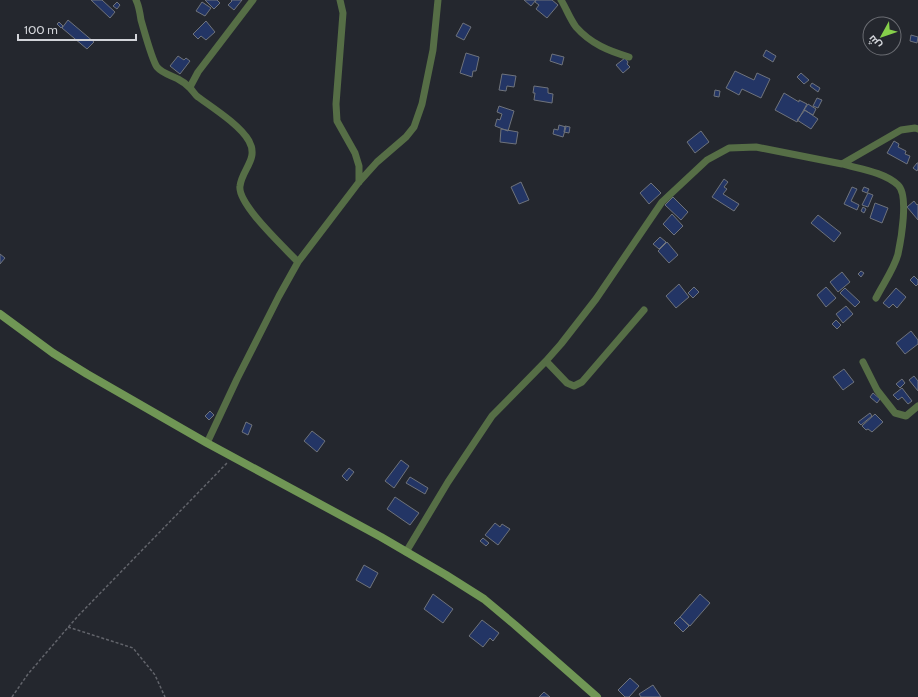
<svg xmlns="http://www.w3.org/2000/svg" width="918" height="697" font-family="Cabin,Cairo,sans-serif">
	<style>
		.building { fill: #233565; stroke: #6f737b }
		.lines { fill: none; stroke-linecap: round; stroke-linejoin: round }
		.path { stroke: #62646b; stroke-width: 1.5; stroke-dasharray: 3 2; stroke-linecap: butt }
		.street { stroke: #566e46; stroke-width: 7 }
		.secondary { stroke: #709655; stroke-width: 8 }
	</style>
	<rect width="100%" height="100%" fill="#24272e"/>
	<path class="building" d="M91,0H102L115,12L110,18Z
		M205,0H217L220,3L214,9Z
		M231,0H242L234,10L228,5L232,1Z
		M524,0H536L531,6Z
		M536,0H552L558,5L547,18L536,9L539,5L535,2Z
		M117,2L120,5L117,9L113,6Z
		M202,2L211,8L205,16L196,11Z
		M68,20L94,42L87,49L62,28Z
		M206,21L215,32L206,40L201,36L198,39L193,34Z
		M59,22L63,26L61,28L57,24Z
		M463,23L471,27L464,40L456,36Z
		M911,35L918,37L917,43L910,41Z
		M766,50L776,56L773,62L763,56Z
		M466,53L479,57L476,71H473L472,77L460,73Z
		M552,54L564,57L562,65L550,61Z
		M178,56L184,60L186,58L190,61L180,74L170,66Z
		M625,58L628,62L627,64L630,67L623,73L616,65Z
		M735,71L754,80L757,73L770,79L761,98L742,89L739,95L726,88Z
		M801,73L809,80L804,84L797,77Z
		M502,74L516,76L514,87L507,86L506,91L499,90Z
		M812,83L820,88L818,92L810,86Z
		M534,86L548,88V93L553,94L552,103L534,100L535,93H533Z
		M715,90L720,91L719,97L714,96Z
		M784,93L799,102V100L807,104L797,122L775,110Z
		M817,98L822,100L818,108L813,106Z
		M808,104L816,109L813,115L804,110Z
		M499,106L514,111L508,131L495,126L497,119L500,120L502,114L497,112Z
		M805,110L818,119L811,129L797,120Z
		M559,125L566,127L563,137L553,134L554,129L558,130Z
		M565,126L570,127L569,133L564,132Z
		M501,129L518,132L516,144L500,142Z
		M701,131L709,142L695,153L687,142Z
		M894,141L899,144L898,147L906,151L905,154L910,156L907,164L887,153Z
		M917,163H918V169L917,171L913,168Z
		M724,179L728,182L724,187L727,189L723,194L739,204L734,211L712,197Z
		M521,182L529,200L519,204L511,187Z
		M651,183L661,193L649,204L640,193Z
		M852,187L857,189L851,201L859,205L857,210L844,204Z
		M864,187L869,189L867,193L862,191Z
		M868,193L873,195L868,207L862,205Z
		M673,197L688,212L681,220L665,205Z
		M914,201L917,205L918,204V220L907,207Z
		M875,203L888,208L882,223L870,218Z
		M863,207L866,209L864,213L861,211Z
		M672,214L683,226L674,235L663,224Z
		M818,215L841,233L834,242L811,223Z
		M660,237L666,242L659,249L653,244Z
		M667,242L678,255L669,263L658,251Z
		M0,254L5,258L0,264Z
		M861,271L864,273L861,277L858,274Z
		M842,272L850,282L838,292L830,282Z
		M914,276L918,280V284L916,286L910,280Z
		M679,284L689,297L676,308L666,296Z
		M694,287L699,292L693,298L688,293Z
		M826,287L836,298L826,307L817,295Z
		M845,288L860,302L855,307L840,293Z
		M896,288L906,297L897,308L893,304L889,308L883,303Z
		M846,306L853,314L843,323L836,314Z
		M836,320L841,325L837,329L832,324Z
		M911,331L918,340V344L905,354L896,343Z
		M844,369L854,382L843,390L833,377Z
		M914,376L918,381V391L909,380Z
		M902,379L905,383L900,388L896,384Z
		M902,388L912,401L908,404L902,397L898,400L893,395Z
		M873,393L880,399L877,403L870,397Z
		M210,411L214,415L209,420L205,416Z
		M870,413L872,416L861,425L858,422Z
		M875,414L883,422L872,432L868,429L866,430L862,426Z
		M246,422L252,425L248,435L242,432Z
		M312,431L325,441L317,452L304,441Z
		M401,460L409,466L394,488L385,481Z
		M349,468L354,472L347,481L342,476Z
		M410,477L428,488L425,494L406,483Z
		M395,497L419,513L410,525L387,509Z
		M495,523L500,527L502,524L510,529L498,545L485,535Z
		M483,538L489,543L486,546L480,541Z
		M364,565L378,573L370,588L356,580Z
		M433,594L453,609L443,623L424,609Z
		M700,594L710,603L690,626L680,617Z
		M680,617L689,626L683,632L674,623Z
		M482,620L499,633L493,641L490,638L483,647L469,636Z
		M630,678L639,686L629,697H625L618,690Z
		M653,685L661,697H641L639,694Z
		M544,692L550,697H539Z"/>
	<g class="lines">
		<path class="path" d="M68,627L133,648L155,675L165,697
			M12,697L28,674L77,617L227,463"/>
		<path class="street" d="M136,0C139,6 140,13 141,20C144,30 152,60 157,67C163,74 171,75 178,79C182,81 187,85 190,88C193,91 195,95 198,97C213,108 240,125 249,141C259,159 242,169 240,186C237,204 285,248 298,262
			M340,0L343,13L336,104L337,121L355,153L359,166V182
			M561,0C566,8 570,19 576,27C591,44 609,51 629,57
			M190,87L198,72L253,0
			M842,164C860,169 884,172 898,185C909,195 901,240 898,254C894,269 883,284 876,298
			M546,361L567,383L574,386L582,382L644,310
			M863,362L877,390L895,413L906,416L918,406
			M207,443L237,379L279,296L298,262L359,182L377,162L406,137L414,127L422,104L433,50L438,0
			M406,552L448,482L492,416L546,361L561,344L596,299L662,202L707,160L729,148L756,147L842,164L901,130L915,128L918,129"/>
		<path class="secondary" d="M0,314L53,353L87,374L207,443L381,537L446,575L484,599L515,625L597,697"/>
	</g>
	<g transform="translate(882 36) rotate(230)"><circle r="19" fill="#24272e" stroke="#6a6c72"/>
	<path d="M0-3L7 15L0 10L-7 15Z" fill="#86cf4b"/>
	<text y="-6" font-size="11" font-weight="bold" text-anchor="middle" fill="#d2d4d9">ش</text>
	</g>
	<path d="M18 34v6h118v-6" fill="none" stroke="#d2d4d9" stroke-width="2"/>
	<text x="24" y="34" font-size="12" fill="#d2d4d9" stroke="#24272e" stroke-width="3" paint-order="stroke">100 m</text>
</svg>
